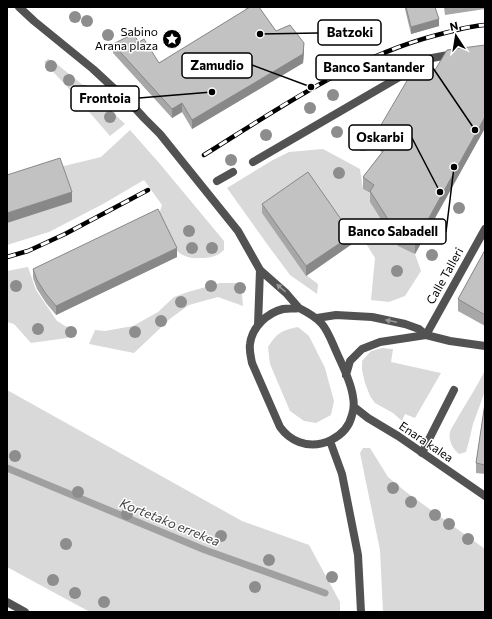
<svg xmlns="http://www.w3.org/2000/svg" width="492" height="619" font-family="Commissioner,sans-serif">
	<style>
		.green { fill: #d9d9d9 }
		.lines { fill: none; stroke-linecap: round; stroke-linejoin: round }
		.stream { stroke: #a0a0a0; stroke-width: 7 }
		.lane { stroke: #525252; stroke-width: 8 }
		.street { stroke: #525252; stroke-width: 8 }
		.rail-casing { stroke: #000; stroke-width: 4.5 }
		.rail { stroke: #fff; stroke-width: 3; stroke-dasharray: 9; stroke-linecap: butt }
		.tree { fill: #8d8d8d }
		.wall { fill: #a7a7a7 }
		.shaded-wall { fill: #888 }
		.building { fill: #c2c2c2; stroke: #888 }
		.oneway { fill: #979797 }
		.labels { text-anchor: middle; stroke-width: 3; stroke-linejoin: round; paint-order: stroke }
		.poi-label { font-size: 12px; fill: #000; stroke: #fff; text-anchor: end }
		.street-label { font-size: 12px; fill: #000; stroke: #fff }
		.water-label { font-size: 13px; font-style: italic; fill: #414141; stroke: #fff }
		.leader { fill: none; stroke: #000; stroke-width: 1.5 }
		.callout-dot { fill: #000; stroke: #fff; stroke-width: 1.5 }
		.callout { fill: #fff; stroke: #000; stroke-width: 1.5 }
		.callout-label { font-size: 13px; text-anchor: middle; font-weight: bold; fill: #000 }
	</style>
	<rect width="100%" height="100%" fill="#fff"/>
	<path class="green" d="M48,59L53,61L89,90L125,124L110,136L71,91L44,62Z
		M130,130L160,164L224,241V250C218,256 213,257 204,258C198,258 191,259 185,256C172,251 165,230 158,218L162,205L144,180L103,204L49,232L7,245V223L60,167L101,157Z
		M323,149L360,169L363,189L374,196L415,254L421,271L405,296L389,302L371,300L375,258L362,237L306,275L318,284L317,294L290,275L267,244L227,188L271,161L289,152Z
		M28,267L36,290L57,321L65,326L75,329L67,338L31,343L14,324L7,322V271Z
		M220,283H241L243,306L218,297L189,305L171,318L134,353L89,344L95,330L105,331L133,326L158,312L174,297L188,292Z
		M298,327L309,336L325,368L334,401L331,415L316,423L304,421L290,411L270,364L268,347C277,333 282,330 298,327Z
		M382,348L393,349L391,362L441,373L415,418L405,414L402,421L393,413L375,403L370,396L365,383L362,370V361L371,351Z
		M485,370V391L473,424L469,441L466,452L459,454C453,449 448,441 450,432C451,428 455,423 457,419C466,403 477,387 485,370Z
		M7,390L242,521L309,545L340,602V612H90L7,567Z
		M363,448H370L388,477L406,492L485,549V612H383L380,550L360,453Z"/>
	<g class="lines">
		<path class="stream" d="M7,468L205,550L325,593"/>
		<path class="lane" d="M422,453L454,390"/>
		<path class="street" d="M19,7L34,21L93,69L134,107L144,118L160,134L238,231L260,270L286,293L299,308
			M253,162L432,58L454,54
			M217,181L233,172
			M299,308C307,312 316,317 322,324C328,331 332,342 336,351C342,365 351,381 353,397C354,402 354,409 352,415C347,437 320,450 299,442C291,439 285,434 280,427L252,363C251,357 249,351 250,344C252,327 267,313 283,309C288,308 294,309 299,308Z
			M317,318L336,315L372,317L405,324L419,329L426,335
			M258,325L260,270
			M426,335L485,229
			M346,375L350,361L362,349L380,342L426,335L450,341L485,346
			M354,407L368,418L398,436L485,496
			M330,441L342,474L358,555L361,612
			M7,602L25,612"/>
		<g class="rail-casing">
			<path id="rail" d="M204,155C278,109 352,57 437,35C453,31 469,26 485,25
				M7,257L28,251L65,234L148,190"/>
		</g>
		<use href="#rail" class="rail"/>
	</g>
	<g class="tree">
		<circle cx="75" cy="17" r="6"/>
		<circle cx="87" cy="21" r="6"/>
		<circle cx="108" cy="35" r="6"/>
		<circle cx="51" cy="66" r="6"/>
		<circle cx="69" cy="80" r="6"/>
		<circle cx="84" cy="91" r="6"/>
		<circle cx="333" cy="95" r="6"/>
		<circle cx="310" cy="108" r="6"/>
		<circle cx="110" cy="117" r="6"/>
		<circle cx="337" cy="132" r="6"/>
		<circle cx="266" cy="135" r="6"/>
		<circle cx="363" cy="145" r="6"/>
		<circle cx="231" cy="160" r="6"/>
		<circle cx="339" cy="173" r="6"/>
		<circle cx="459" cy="208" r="6"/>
		<circle cx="189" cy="231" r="6"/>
		<circle cx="192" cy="248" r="6"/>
		<circle cx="212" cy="248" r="6"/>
		<circle cx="432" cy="255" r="6"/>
		<circle cx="397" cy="271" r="6"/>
		<circle cx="16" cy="286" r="6"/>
		<circle cx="211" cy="286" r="6"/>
		<circle cx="240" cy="288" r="6"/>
		<circle cx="181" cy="302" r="6"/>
		<circle cx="161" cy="321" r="6"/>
		<circle cx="38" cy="329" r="6"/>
		<circle cx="71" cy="332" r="6"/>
		<circle cx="135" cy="332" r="6"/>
		<circle cx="15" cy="456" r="6"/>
		<circle cx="393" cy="488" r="6"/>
		<circle cx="78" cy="492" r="6"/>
		<circle cx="411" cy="502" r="6"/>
		<circle cx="127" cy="514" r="6"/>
		<circle cx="435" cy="515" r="6"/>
		<circle cx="449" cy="524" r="6"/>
		<circle cx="221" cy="536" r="6"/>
		<circle cx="468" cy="539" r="6"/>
		<circle cx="66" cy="544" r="6"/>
		<circle cx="269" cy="560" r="6"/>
		<circle cx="332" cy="577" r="6"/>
		<circle cx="53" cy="580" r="6"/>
		<circle cx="255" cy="587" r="6"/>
		<circle cx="75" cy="593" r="6"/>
		<circle cx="104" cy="602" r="6"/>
	</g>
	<path class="wall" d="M242,7H259V8L276,31L304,52L303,63L192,129L182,112L172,118L113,53V44L139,42L159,63L247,9Z
		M405,7H435L439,26L411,34L405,9Z
		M444,7H485V9L445,15Z
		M485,45V128L415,254L398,246L370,202V193L363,189V177L382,152L374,148V137L432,75Z
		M262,204L352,244L306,276L262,213Z
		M485,250V326L458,311V299Z
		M177,257L56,315L46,303L37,289L33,278V269Z
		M485,403V474L476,473V463Z"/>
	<path class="shaded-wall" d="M439,19V26L411,34V27Z
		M304,43V52L303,63L192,129V120Z
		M182,103V112L172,118V109Z
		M485,117V128L415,254V243Z
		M72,192V202L7,223V213Z
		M352,235V244L306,276V266Z
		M177,248V257L56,315V306Z"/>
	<path class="building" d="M250,7H259L276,31L290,25L304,43L303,54L192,120L182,103L172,109L113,44L133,34L139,42L144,39L159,63Z
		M406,7H435L439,19L411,27Z
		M445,7H454L445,8Z
		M485,45V117L415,243L398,235L370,191L374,185L363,177L388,145L374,137L415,67L432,75L447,50Z
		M60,158L72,192L7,213V175Z
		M308,172L352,235L306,266L262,204Z
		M158,209L177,248L56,306L46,294L37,280L33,269Z
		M485,250V315L458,299Z
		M485,403V465L476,463Z"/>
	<defs><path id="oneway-solid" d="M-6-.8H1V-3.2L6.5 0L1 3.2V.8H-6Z"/></defs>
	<g class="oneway">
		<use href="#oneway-solid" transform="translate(281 288) rotate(-139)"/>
		<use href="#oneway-solid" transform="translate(391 321) rotate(-168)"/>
	</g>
	<defs>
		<g id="sight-disc" transform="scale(1)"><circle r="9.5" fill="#000" stroke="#fff"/><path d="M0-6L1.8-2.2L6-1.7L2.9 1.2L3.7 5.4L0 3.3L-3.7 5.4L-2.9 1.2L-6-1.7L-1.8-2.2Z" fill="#fff"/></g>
	</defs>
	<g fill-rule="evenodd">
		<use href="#sight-disc" x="172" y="39"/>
	</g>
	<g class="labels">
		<g class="poi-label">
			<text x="158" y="36">Sabino<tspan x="158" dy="14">Arana plaza</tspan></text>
		</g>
		<g class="street-label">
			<text transform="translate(445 276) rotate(-61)" y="4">Calle Talleri</text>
			<text transform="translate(426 442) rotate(34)" y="4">Enara kalea</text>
		</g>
		<g class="water-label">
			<text transform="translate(170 522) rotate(22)" y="5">Kortetako errekea</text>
		</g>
	</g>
	<path class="leader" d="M260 34L318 33M311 87L252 65M475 130L433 68M212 92L139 98M440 192L412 138M454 167L446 232"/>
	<g class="callout-dot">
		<circle cx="260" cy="34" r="4"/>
		<circle cx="311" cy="87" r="4"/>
		<circle cx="475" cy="130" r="4"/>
		<circle cx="212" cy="92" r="4"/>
		<circle cx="440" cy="192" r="4"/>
		<circle cx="454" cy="167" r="4"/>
	</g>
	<g class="callout">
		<rect x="318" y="20" width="63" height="25" rx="4"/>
		<rect x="182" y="53" width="70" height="25" rx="4"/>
		<rect x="316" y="55" width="117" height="25" rx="4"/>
		<rect x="71" y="86" width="68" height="25" rx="4"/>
		<rect x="349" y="125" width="63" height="25" rx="4"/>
		<rect x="339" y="219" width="107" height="25" rx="4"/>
	</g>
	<g class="callout-label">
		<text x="350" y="37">Batzoki</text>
		<text x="217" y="70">Zamudio</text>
		<text x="374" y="72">Banco Santander</text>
		<text x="105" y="103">Frontoia</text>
		<text x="380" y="142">Oskarbi</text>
		<text x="393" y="236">Banco Sabadell</text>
	</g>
	<rect width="492" height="619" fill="none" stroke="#000000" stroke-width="16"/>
	<g transform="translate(456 36) rotate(348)" stroke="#ffffff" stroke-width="3" paint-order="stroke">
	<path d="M0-3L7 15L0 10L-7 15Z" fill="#000000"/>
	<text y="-6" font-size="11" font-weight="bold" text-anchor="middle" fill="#000000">N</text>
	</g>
</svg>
